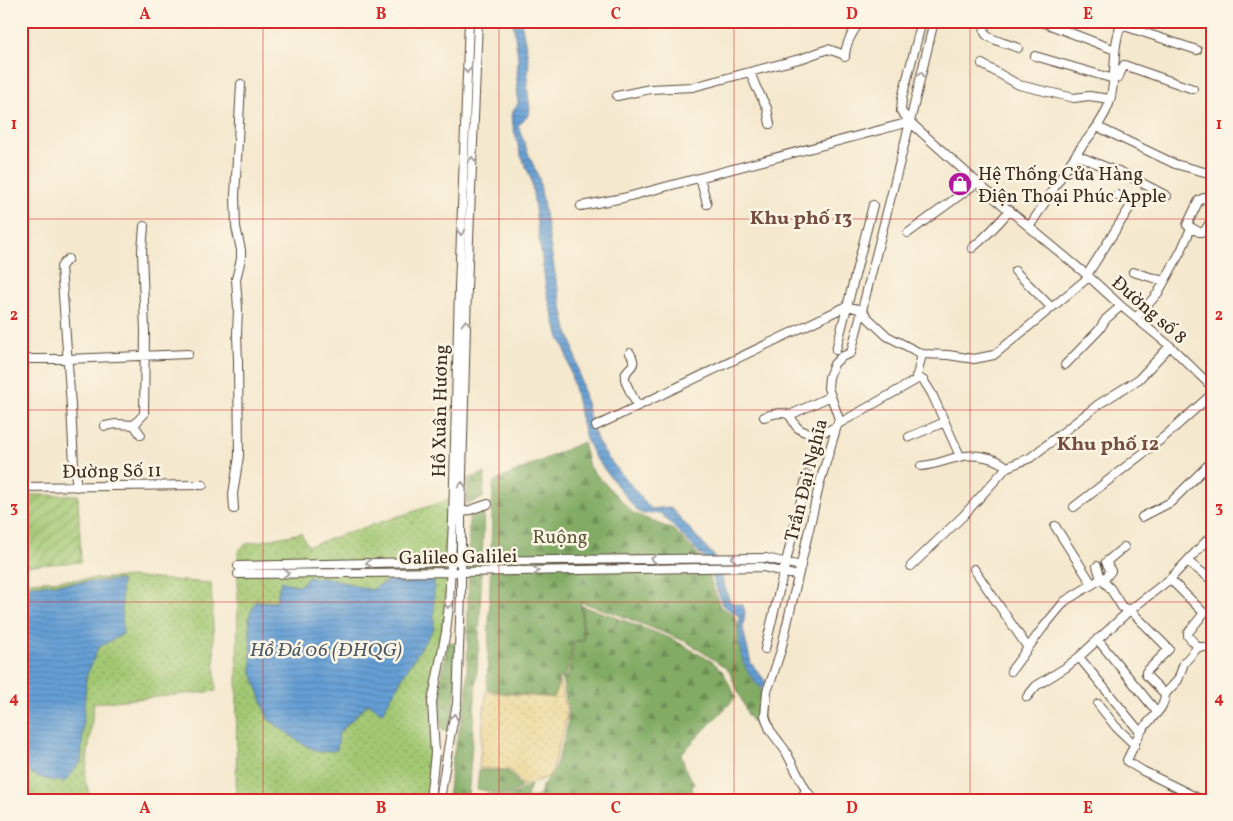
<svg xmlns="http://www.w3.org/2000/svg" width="1233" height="821" font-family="Vollkorn,serif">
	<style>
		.grass { fill: url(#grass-dots); stroke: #6f7948; fill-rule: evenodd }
		.forest { fill: url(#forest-firs); stroke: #5e6b42 }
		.sand { fill: url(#sand-dots); stroke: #94825e }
		.garden { fill: url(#garden-furrows); stroke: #6f7948 }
		.water { fill: url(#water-rules); stroke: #50647a }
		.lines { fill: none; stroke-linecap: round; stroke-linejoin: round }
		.minor-casing { stroke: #574638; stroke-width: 10 }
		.minor { stroke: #fff; stroke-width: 8 }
		.oneway { stroke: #a79f9a }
		.grid { fill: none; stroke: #d62828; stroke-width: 1; stroke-opacity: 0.55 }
		.labels { text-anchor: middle; stroke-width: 5; stroke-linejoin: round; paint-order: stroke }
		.poi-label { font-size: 19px; fill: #3b2a1e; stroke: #fcf5e5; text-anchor: start }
		.street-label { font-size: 19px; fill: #3b2a1e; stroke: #fcf5e5 }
		.park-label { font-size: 19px; fill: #5a5938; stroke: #fcf5e5 }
		.neighbourhood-label { font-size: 20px; font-weight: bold; fill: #754d3e; stroke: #fcf5e5 }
		.water-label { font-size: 20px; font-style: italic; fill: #4c5967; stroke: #fcf5e5 }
		.neatline { fill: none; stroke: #d62828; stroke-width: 2 }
		.grid-label { font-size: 16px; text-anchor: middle; font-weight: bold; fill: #d62828 }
	</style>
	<defs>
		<pattern id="grass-dots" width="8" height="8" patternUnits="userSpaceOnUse" patternTransform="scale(1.25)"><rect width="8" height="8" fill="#a3c873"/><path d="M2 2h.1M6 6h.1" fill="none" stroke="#86a35e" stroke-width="1.8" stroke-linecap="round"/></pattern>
		<pattern id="forest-firs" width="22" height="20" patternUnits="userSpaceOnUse" patternTransform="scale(1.25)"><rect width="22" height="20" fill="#82ac65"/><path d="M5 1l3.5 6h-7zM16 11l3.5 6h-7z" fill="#6c8c53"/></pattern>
		<pattern id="sand-dots" width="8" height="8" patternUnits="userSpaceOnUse" patternTransform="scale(1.25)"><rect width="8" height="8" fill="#eeda9e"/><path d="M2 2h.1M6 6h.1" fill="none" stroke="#cdbb88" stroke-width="1.8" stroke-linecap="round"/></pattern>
		<pattern id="garden-furrows" width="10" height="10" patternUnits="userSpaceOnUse" patternTransform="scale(1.25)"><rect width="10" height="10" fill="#a3c873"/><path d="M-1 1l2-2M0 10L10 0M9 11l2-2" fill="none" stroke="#86a35e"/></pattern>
		<pattern id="water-rules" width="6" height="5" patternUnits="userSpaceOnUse" patternTransform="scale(1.25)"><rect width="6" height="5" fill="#659fd5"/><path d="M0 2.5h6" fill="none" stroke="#5482ac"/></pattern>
	</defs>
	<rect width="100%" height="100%" fill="#fcf5e5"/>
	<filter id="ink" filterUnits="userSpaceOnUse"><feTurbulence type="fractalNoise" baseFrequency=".02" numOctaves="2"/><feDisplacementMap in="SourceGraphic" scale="10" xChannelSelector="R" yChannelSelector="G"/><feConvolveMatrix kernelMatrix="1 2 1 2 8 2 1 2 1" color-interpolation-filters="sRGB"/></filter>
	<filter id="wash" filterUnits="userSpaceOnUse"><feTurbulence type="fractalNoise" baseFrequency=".0096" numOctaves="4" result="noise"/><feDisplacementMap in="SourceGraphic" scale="20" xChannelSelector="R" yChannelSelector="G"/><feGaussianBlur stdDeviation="1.12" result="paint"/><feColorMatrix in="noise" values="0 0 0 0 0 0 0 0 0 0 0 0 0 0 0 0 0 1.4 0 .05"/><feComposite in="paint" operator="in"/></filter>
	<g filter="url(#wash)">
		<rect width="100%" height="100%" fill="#f4e8ce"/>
		<path class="grass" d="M451,499L448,575L442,635L430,690L435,744L429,800H236L238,590V551L246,544L301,533L308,546ZM393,578L405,584L406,671L382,713L369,703L339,733L257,601L276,602L281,582L299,586L333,579L371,590Z
			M132,577L211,583L216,691L94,703L85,779L91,800H21V762L32,774L85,692L86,677L98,648L121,580L21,586V582Z"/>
		<path class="forest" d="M583,442L589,467L633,513L674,530L704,561L720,607L734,615L764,700C760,727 765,729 781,749L775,748L749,717L729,671L722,665L687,642L617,614L581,602L583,640L573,641L566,678H559L554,698L487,690L493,482Z
			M485,473L483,498L467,504V479Z
			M484,510L479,642L468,800H448L452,761L467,695L469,515Z
			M582,606L616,617L617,621L613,627L608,629L614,628L618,621L617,618L672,639L713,662L723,672L736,697L681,754L687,773L693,781L694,785L692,787L693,792L697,796L698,800H478C488,790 496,795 508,797L531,785L527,796L529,798L538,797L541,793L542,786L554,771L565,737L568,722V709L562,679H568L574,642L584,641Z
			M452,642L456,644L457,682L450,729L442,731L439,699L441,679L447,647L448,644Z
			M479,770L508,771L517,781L521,788L508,795L477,789Z"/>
		<path class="sand" d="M559,681L566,708V721L552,770L548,777L523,786L510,770L479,768L486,692L554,698Z"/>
		<path class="garden" d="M21,495H78L81,562L21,566Z"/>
		<path class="water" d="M513,21H521L529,63L527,84L530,110L527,117L518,126L529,155L539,178L556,279L567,330L572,343L591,424L598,442L608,458L651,509L670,507L715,557L729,599L732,603L743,605L745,612L743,628L747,647L751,663L766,682L762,689C738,667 739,647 739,616L722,605L708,562L660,513L643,514L637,511L594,456L586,439L565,349L559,338L546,289L531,179L520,153L513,126L512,116L514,109L518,104L517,79L518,57Z
			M422,574L434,580V628L406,671L382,713L368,703L339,733L337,750L319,752L301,743L268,719L252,673L249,615L256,601L276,602L281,581L299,586L309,577L333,579L371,590L393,578L405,584Z
			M121,580L123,634L98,648L86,677L81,762L64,782L48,780L32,774L21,762V586Z"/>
	</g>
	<g filter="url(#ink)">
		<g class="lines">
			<g class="minor-casing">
				<path id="minor" d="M922,21L902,98L901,111L910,122L998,201L1087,275L1121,306L1170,346L1212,387
					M987,21C986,24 983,30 985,33C987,39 1012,45 1018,48
					M1035,21L1045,23L1115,50
					M1121,25L1197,50
					M1211,29H1212
					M1035,56L1114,79L1118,78L1124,65L1193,89
					M845,57C845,44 853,31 861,21
					M982,64L1019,85L1074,98L1089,96L1110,99
					M750,72L756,87L767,108L770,124
					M617,96L650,89L693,87L803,58L828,49L842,54
					M1098,127L1175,164L1212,174
					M1076,155L1113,170L1119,171L1167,196
					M700,178L707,204
					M1212,203L1204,198L1199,200L1187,225L1199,232H1204L1212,219
					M581,206L623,198L910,122
					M1029,227C1047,200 1063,172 1082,146C1092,133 1103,121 1109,104C1118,78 1110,47 1123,21
					M908,233L978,182
					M972,248C986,237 998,224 1010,210
					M68,259L64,263L61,267L71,406L74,465L77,487
					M1015,271L1051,307
					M1133,272L1164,281
					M1087,275L1132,204L1117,195
					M1136,318L1158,293L1181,251L1191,228
					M836,350L873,205
					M630,353C640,370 624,365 625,379C626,386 634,398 637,405
					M21,359H67L188,354
					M1065,365L1099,330L1106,319L1121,306
					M916,376L924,381L932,394L960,456
					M790,415L831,396
					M764,417C770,415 780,411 787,414C792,416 793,422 796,426C806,438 830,433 840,423L916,380L922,354
					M105,426L116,424L134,425
					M596,426L847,306L862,310L868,318L887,336L922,354L948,355L974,359L994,355L1089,277
					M141,435L134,425L144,414L145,331L142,251L144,226
					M909,437L945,422
					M921,466C935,465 945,460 959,457C974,453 995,457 1007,467
					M21,487L203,485
					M1074,507L1164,437L1212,394
					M234,509L233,494L239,456L238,361L237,334L238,309L236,279L241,259V250L236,227L235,196L241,84
					M461,513L488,504
					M1142,517L1171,502L1212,461
					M1055,526L1092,584
					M1187,561L1212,580
					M238,566L461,561L766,558L801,566
					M911,566L963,516L1007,467L1030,458L1099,404L1139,379L1170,346
					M1097,566L1101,579L1110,588L1122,607L1130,610L1170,579L1212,535
					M974,569L1028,648
					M238,574L461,572L763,567L798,576
					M1170,579L1204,613L1188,633V636L1198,647L1184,663L1178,680L1165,694C1165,710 1150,718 1142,730C1136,738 1132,751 1127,760L1128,762L1143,771L1202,800
					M1103,581L1111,571L1106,562L1124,547
					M1097,639L1157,712
					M1198,647H1208L1212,649
					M765,649L807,475
					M1079,657L1140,732
					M1011,671L1042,629L1065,601L1101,579
					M1027,697L1036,686L1065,668L1079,657L1130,610L1169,649L1146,672V675L1165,694
					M1098,704L1116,727L1135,745
					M430,800L435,753L432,702L446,632L449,605L453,520L459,288L469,21
					M440,800L450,737L457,704L461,593V513L467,288L478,21
					M800,800L806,790
					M814,800L806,790L785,750L770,730L765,716L767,691L772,678L781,650L820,482L839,419L828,388L829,377L834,364L841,357L851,353L910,122L934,21"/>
			</g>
			<use href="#minor" class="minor"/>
		</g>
		<defs><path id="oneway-chevron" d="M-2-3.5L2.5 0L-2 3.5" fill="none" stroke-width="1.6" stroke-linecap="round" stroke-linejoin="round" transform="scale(1.25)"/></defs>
		<g class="oneway">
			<use href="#oneway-chevron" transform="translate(467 70) rotate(92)"/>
			<use href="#oneway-chevron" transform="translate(921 75) rotate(-77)"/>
			<use href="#oneway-chevron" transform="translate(472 160) rotate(-88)"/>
			<use href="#oneway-chevron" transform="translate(461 232) rotate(92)"/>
			<use href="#oneway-chevron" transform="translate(466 323) rotate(-89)"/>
			<use href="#oneway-chevron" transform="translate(462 485) rotate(-89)"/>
			<use href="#oneway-chevron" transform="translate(734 558) rotate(179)"/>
			<use href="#oneway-chevron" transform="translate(654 559) rotate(179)"/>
			<use href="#oneway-chevron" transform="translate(369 563) rotate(179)"/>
			<use href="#oneway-chevron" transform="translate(536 571) rotate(-1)"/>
			<use href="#oneway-chevron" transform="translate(286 573)"/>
			<use href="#oneway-chevron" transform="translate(448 605) rotate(95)"/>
			<use href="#oneway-chevron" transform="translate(454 717) rotate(-78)"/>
		</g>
	</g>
	<path class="grid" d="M263,21V800M499,21V800M734,21V800M970,21V800M21,219H1212M21,410H1212M21,602H1212"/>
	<defs>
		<g id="shop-disc" transform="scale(1.25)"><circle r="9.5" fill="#b5179e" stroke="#fcf5e5"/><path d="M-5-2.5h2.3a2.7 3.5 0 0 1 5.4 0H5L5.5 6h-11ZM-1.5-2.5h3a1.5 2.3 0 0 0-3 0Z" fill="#fff"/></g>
	</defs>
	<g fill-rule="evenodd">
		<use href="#shop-disc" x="960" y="184"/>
	</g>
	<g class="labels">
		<g class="poi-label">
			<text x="978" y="180">Hệ Thống Cửa Hàng<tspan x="978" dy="22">Điện Thoại Phúc Apple</tspan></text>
		</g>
		<g class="street-label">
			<text transform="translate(1150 309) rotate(41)" y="7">Đường số 8</text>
			<text transform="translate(439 411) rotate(-89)" y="7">Hồ Xuân Hương</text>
			<text transform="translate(112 470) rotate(-1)" y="7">Đường Số 11</text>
			<text transform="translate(805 480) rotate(-76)" y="7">Trần Đại Nghĩa</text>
			<text transform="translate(458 556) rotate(-1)" y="7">Galileo Galilei</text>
		</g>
		<g class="park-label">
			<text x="560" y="543">Ruộng</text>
		</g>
		<g class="neighbourhood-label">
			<text x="801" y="224">Khu phố 13</text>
			<text x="1108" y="450">Khu phố 12</text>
		</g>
		<g class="water-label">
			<text x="326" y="656">Hồ Đá 06 (ĐHQG)</text>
		</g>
	</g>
	<rect width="1233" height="821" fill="none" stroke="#fcf5e5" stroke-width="55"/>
	<rect x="28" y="28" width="1178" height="766" class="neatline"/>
	<g class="grid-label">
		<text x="145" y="19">A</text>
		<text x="381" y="19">B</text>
		<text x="616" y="19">C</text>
		<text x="852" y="19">D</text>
		<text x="1088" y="19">E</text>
		<text x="14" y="129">1</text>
		<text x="1219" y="129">1</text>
		<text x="14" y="320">2</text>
		<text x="1219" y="320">2</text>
		<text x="14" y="512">3</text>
		<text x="1219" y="512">3</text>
		<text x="14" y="703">4</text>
		<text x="1219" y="703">4</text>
		<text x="145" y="813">A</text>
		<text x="381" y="813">B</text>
		<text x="616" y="813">C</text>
		<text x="852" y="813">D</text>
		<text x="1088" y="813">E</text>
	</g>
</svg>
